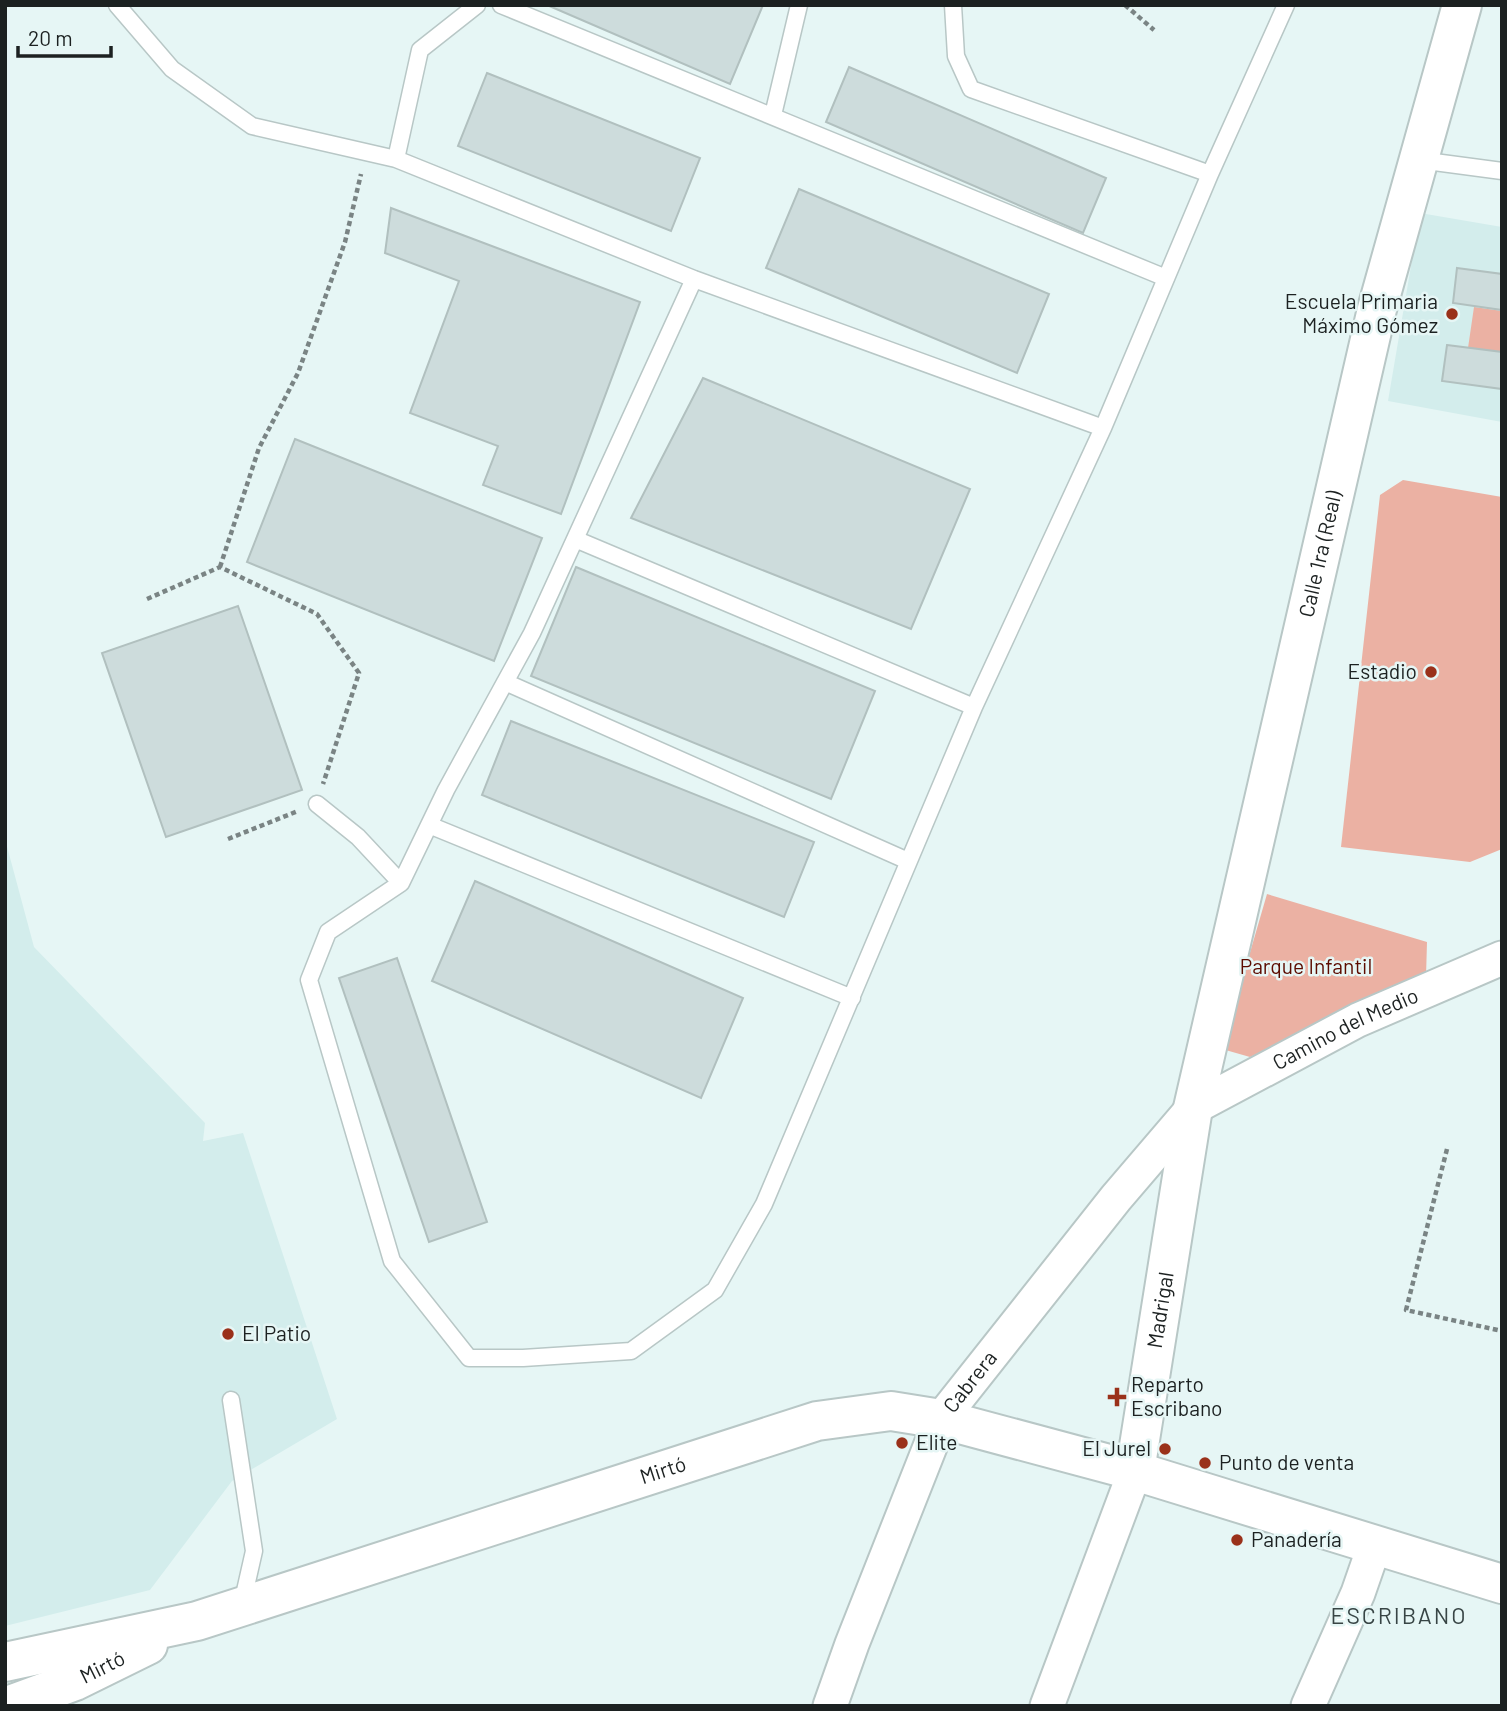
<svg xmlns="http://www.w3.org/2000/svg" width="1507" height="1711" font-family="Barlow,sans-serif">
	<style>
		.built { fill: #d3edec }
		.green { fill: #ebb1a3 }
		.building { fill: #cddcdc; stroke: #b1c0bf; stroke-width: 2 }
		.lines { fill: none; stroke-linecap: round; stroke-linejoin: round }
		.service-casing { stroke: #b8c7c6; stroke-width: 19 }
		.minor-casing { stroke: #b8c7c6; stroke-width: 37 }
		.tertiary-casing { stroke: #b8c7c6; stroke-width: 42 }
		.path { stroke: #7a8484; stroke-width: 4.5; stroke-dasharray: 5 3.5; stroke-linecap: butt }
		.service { stroke: #fff; stroke-width: 16 }
		.minor { stroke: #fff; stroke-width: 33 }
		.tertiary { stroke: #fff; stroke-width: 38 }
		.poi-dot { fill: #9a311a; stroke: #e6f6f5; stroke-width: 2.5 }
		.labels { text-anchor: middle; stroke-width: 5; stroke-linejoin: round; paint-order: stroke }
		.poi-label { font-size: 21px; fill: #1c2121; stroke: #e6f6f5; text-anchor: start }
		.street-label { font-size: 21px; fill: #1c2121; stroke: #e6f6f5 }
		.park-label { font-size: 21px; fill: #5c0c00; stroke: #e6f6f5 }
		.neighbourhood-label { font-size: 23px; letter-spacing: 2px; fill: #384545; stroke: #e6f6f5 }
	</style>
	<rect width="100%" height="100%" fill="#e6f6f5"/>
	<path class="built" d="M1420,213L1502,227V422L1388,401Z
		M5,839L34,947L205,1123L203,1141L243,1133L337,1419L232,1481L150,1590L5,1626Z"/>
	<path class="green" d="M1474,307L1502,311V352L1468,348Z
		M1403,480L1502,497V849L1470,862L1341,847L1380,495Z
		M1267,894L1427,942L1426,977L1250,1057L1222,1049Z"/>
	<path class="building" d="M547,5H763L730,84Z
		M849,67L1106,178L1083,233L826,122Z
		M487,73L700,158L671,231L458,146Z
		M799,189L1049,294L1017,373L766,268Z
		M391,208L640,302L561,514L483,485L498,446L410,413L459,281L385,253Z
		M1457,268L1502,274V310L1453,303Z
		M1447,345L1502,352V389L1442,381Z
		M703,378L970,489L911,629L631,518Z
		M295,439L542,538L494,661L247,562Z
		M576,567L875,691L831,799L531,676Z
		M238,606L302,790L166,837L102,653Z
		M511,721L814,842L784,917L482,795Z
		M475,881L743,998L701,1098L432,981Z
		M397,958L487,1222L429,1242L339,978Z"/>
	<g class="lines">
		<g class="service-casing">
			<path id="service" d="M117,5L172,69L252,126L396,159L694,279L1103,428
				M501,5L1166,278
				M953,5L956,56L971,89L1210,174
				M773,115L799,5
				M396,159L420,50L477,5
				M1419,160L1502,171
				M575,539L974,707
				M505,682L908,861
				M317,804L358,837L401,883L446,790L532,633L694,279
				M429,825L852,998
				M401,883L328,932L309,980L392,1261L469,1358H523L631,1351L715,1290L764,1204L974,707L1103,428L1210,174L1286,5
				M231,1400L254,1551L242,1604"/>
		</g>
		<g class="minor-casing">
			<g id="minor">
				<path id="s1" d="M830,1706L852,1644L941,1419L1116,1198L1193,1108L1358,1020L1502,958"/>
				<path d="M1047,1706L1135,1471"/>
				<path d="M1308,1706L1358,1593L1375,1544"/>
			</g>
		</g>
		<g class="tertiary-casing">
			<g id="tertiary">
				<path id="s2" d="M1135,1471L1193,1108L1377,309L1462,5"/>
				<path id="s3" d="M5,1662L197,1621L817,1421L891,1411L941,1419L1135,1471L1502,1584"/>
				<path id="s4" d="M7,1706L75,1681L148,1645"/>
			</g>
		</g>
		<path class="path" d="M1125,5L1154,30
			M220,567L259,448L298,373L345,242L361,174
			M147,599L220,567L317,614L359,673L323,784
			M228,839L298,811
			M1447,1149L1406,1310L1502,1331"/>
		<use href="#service" class="service"/>
		<use href="#minor" class="minor"/>
		<use href="#tertiary" class="tertiary"/>
	</g>
	<g class="poi-dot">
		<circle cx="1452" cy="314" r="7"/>
		<circle cx="1431" cy="672" r="7"/>
		<circle cx="228" cy="1334" r="7"/>
		<path d="M1113.5 1386.5h7v7h7v7h-7v7h-7v-7h-7v-7h7z"/>
		<circle cx="902" cy="1443" r="7"/>
		<circle cx="1165" cy="1449" r="7"/>
		<circle cx="1205" cy="1463" r="7"/>
		<circle cx="1237" cy="1540" r="7"/>
	</g>
	<g class="labels">
		<g class="poi-label">
			<text x="1438" y="309" text-anchor="end">Escuela Primaria<tspan x="1438" dy="24">Máximo Gómez</tspan></text>
			<text x="1417" y="679" text-anchor="end">Estadio</text>
			<text x="242" y="1341">El Patio</text>
			<text x="1131" y="1392">Reparto<tspan x="1131" dy="24">Escribano</tspan></text>
			<text x="916" y="1450">Elite</text>
			<text x="1151" y="1456" text-anchor="end">El Jurel</text>
			<text x="1219" y="1470">Punto de venta</text>
			<text x="1251" y="1547">Panadería</text>
		</g>
		<g class="street-label">
			<text dy="7" stroke="none"><textPath href="#s2" startOffset="936">Calle 1ra (Real)</textPath></text>
			<text dy="7" stroke="none"><textPath href="#s1" startOffset="880">Camino del Medio</textPath></text>
			<text dy="7" stroke="none"><textPath href="#s2" startOffset="163">Madrigal</textPath></text>
			<text dy="7" stroke="none"><textPath href="#s1" startOffset="355">Cabrera</textPath></text>
			<text dy="7" stroke="none"><textPath href="#s3" startOffset="686">Mirtó</textPath></text>
			<text dy="7" stroke="none"><textPath href="#s4" startOffset="103">Mirtó</textPath></text>
		</g>
		<g class="park-label">
			<text x="1306" y="974">Parque Infantil</text>
		</g>
		<g class="neighbourhood-label">
			<text x="1399" y="1624">ESCRIBANO</text>
		</g>
	</g>
	<rect width="1507" height="1711" fill="none" stroke="#1c2121" stroke-width="14"/>
	<path d="M18 46v10h93v-10" fill="none" stroke="#1c2121" stroke-width="3.5"/>
	<text x="28" y="46" font-size="21" fill="#1c2121" stroke="#e6f6f5" stroke-width="5" paint-order="stroke">20 m</text>
</svg>
